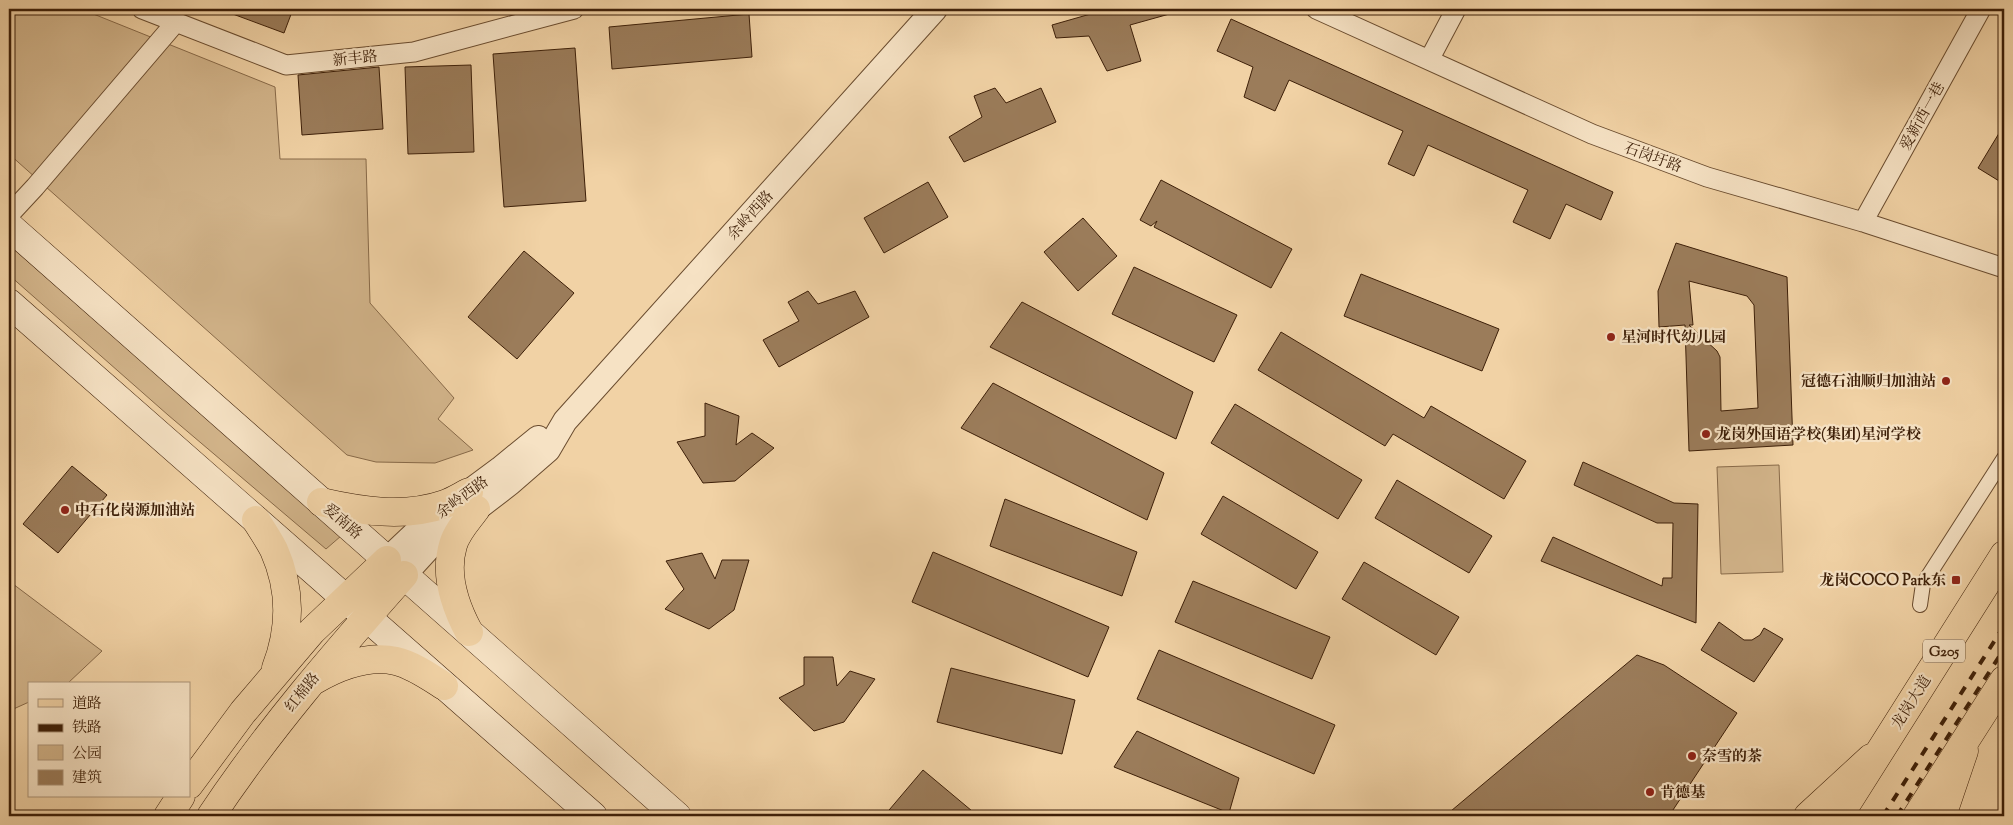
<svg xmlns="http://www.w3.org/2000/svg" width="2013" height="825" font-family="'Sorts Mill Goudy','Noto Serif SC',serif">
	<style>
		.green { fill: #d2b48a; stroke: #886a49 }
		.building { fill: #9b7c5a; stroke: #3d1f08; fill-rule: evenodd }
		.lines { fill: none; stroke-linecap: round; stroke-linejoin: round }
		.pedestrian-casing { stroke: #6a4c2f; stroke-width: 16 }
		.minor-casing { stroke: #6a4c2f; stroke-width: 21 }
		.tertiary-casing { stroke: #6a4c2f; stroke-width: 26 }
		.secondary-casing { stroke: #3d1f08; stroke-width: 29 }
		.primary-casing { stroke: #3d1f08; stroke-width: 29 }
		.trunk-casing { stroke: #3d1f08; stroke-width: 29 }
		.pedestrian { stroke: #f6e2c4; stroke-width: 14 }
		.minor { stroke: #f6e2c4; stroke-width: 19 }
		.tertiary { stroke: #f6e2c4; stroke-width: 24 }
		.secondary { stroke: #f6e2c4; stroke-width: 28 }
		.primary { stroke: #f1d2a5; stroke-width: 28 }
		.trunk { stroke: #f1d2a5; stroke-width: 28 }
		.rail { stroke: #3d1f08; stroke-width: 4; stroke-dasharray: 9 9; stroke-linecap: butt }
		.poi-dot { fill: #8f2418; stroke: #f6e2c4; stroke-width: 2 }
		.labels { text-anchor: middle; stroke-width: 4.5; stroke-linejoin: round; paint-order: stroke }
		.shield { fill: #f6e2c4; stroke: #745a40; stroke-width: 1 }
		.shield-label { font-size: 14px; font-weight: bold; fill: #3d1f08 }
		.street-label { font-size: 15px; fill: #3d1f08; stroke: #f6e2c4 }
		.poi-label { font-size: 15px; font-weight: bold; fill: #3d1f08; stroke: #f6e2c4; text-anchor: start }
	</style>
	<rect width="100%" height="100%" fill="#f1d2a5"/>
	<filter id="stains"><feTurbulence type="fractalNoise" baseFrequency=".004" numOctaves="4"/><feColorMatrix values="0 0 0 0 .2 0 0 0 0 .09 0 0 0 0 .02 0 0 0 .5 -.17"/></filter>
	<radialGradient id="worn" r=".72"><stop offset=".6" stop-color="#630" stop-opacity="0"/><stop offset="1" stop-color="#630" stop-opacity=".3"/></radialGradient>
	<path class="green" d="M9,9H81L275,87L280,159H366L370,303L454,398L438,419L473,450L435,463L376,462L347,455L9,154Z
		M9,245L341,536L326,549L168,415L9,275Z
		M1779,465L1783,572L1721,574L1717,467Z
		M9,581L102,651L67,684H29V702L9,711Z"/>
	<path class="building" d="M223,9H293L284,33L222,10Z
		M1108,9H1173V13L1130,25L1141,61L1107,71L1089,36L1056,38L1052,25Z
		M749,14L752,57L612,69L609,27Z
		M1231,19L1613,192L1601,220L1566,204L1550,239L1513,222L1528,190L1428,145L1414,176L1388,164L1403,131L1289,80L1275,111L1244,97L1253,67L1217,51Z
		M575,48L586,201L504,207L493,54Z
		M471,65L474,152L408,154L405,67Z
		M379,67L383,129L302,135L298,75Z
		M995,88L1006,103L1041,88L1056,122L964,162L949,137L982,117L974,96Z
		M2004,125V184L1978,168Z
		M1161,180L1292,249L1271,288L1154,227L1157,221L1151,226L1140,220Z
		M928,182L948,217L884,253L864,218Z
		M1083,218L1117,256L1078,291L1044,252Z
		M1676,243L1787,277L1793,445L1689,451L1685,325L1659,327L1658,291ZM1689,281L1747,296L1754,305L1758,408L1721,411L1720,357L1717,351L1689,325H1693Z
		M524,251L574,293L517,359L468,317Z
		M1134,267L1237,315L1214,362L1112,314Z
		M1361,274L1499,329L1482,371L1344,316Z
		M808,291L818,304L855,291L869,317L779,367L763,340L799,321L788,302Z
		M1022,302L1193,392L1176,439L990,347Z
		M1281,332L1424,418L1431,406L1526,461L1504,499L1393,434L1385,446L1258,370Z
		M993,383L1164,473L1147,520L961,428Z
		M705,403L739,416L736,445L752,433L774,448L735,481L703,483L677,442L705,436Z
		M1235,404L1362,480L1338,519L1211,443Z
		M1583,462L1674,503L1698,504L1696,623L1541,561L1553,537L1662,586L1663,578H1672L1673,523H1657L1574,485Z
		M72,466L107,495L58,553L23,524Z
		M1397,480L1492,536L1469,573L1375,518Z
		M1223,496L1318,552L1296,589L1201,534Z
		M1005,499L1137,552L1122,596L990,546Z
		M933,552L1109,627L1088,677L912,602Z
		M702,553L715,579L722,560H749L734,610L709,629L665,609L684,589L666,561Z
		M1364,562L1459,617L1436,655L1342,599Z
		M1193,581L1330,637L1312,679L1175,622Z
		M1719,622L1744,640H1752L1760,635L1764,628L1783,639L1754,682L1701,650Z
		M1159,650L1335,725L1314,774L1137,699Z
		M1637,655L1664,665L1737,713L1669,816H1445Z
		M804,657H833L837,686L850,671L875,679L844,722L814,731L779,698L804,685Z
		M951,668L1075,700L1062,754L937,722Z
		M1137,731L1239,778L1229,813L1114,767Z
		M923,770L978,816H884Z"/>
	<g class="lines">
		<g class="pedestrian-casing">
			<path id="pedestrian" d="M1920,605L1923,584L2004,458"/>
		</g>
		<g class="minor-casing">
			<path id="minor" d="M142,9L286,65L414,52L574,9
				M1316,9L1592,134L1707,177L1863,222L2004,268
				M1429,60L1456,9
				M9,215L35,187L176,22
				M1863,222L1981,9"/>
		</g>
		<g class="tertiary-casing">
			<path id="tertiary" d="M387,560L423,526L500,469L538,438
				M404,575L436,540L510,483L548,450L565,421L935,9"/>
		</g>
		<g class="secondary-casing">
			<path id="secondary" d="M9,226L677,816
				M9,303L593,816"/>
		</g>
		<g class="primary-casing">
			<path id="primary" d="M321,502C360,511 405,518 445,504C453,501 461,496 469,492
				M256,520C262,530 269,540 274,550C291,588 291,629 276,668
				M469,632C455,606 444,575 453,545C457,531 468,520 476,509
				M315,680C339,666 368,655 396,661C413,665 430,677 444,686
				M189,785L243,712L312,631L387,560
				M168,816L181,796
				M211,816C269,729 334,654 404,575
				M1808,816L1871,758
				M1942,816L1964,751"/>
		</g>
		<g class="trunk-casing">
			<path id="trunk" d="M1839,816L2004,555
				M1917,816L2004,680"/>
		</g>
		<use href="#pedestrian" class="pedestrian"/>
		<use href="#minor" class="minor"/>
		<use href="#tertiary" class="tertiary"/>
		<use href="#secondary" class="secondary"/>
		<use href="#primary" class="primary"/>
		<use href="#trunk" class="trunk"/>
		<path class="rail" d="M1883,816L2004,626
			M1897,816L2004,649"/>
	</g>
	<g class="poi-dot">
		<circle cx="1611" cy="337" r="5"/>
		<circle cx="1946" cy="381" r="5"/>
		<circle cx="1706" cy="434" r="5"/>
		<circle cx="65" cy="510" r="5"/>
		<rect x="1951" y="575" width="10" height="10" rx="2.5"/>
		<circle cx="1692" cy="756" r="5"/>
		<circle cx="1650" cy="792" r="5"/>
	</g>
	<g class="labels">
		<rect class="shield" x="1923" y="639.5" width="42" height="23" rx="4"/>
		<g class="shield-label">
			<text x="1944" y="656">G205</text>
		</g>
		<g class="street-label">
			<text transform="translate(355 58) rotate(-6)" y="5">新丰路</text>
			<text transform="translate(1922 116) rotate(-61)" y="5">爱新西一巷</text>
			<text transform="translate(1653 157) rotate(20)" y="5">石岗圩路</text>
			<text transform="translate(750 215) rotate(-48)" y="5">余岭西路</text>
			<text transform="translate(462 497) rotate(-36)" y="5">余岭西路</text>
			<text transform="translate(343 521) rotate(41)" y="5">爱南路</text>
			<text transform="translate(302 692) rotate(-51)" y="5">红棉路</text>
			<text transform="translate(1911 702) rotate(-58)" y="5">龙岗大道</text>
		</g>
		<g class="poi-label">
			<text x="1621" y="342">星河时代幼儿园</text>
			<text x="1936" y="386" text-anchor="end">冠德石油顺归加油站</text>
			<text x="1716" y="439">龙岗外国语学校(集团)星河学校</text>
			<text x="75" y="515">中石化岗源加油站</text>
			<text x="1946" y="585" text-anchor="end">龙岗COCO Park东</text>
			<text x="1702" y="761">奈雪的茶</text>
			<text x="1660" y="797">肯德基</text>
		</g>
	</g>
	<rect width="2013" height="825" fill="none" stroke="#f1d2a5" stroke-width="30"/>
	<rect x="10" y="10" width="1993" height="805" fill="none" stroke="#3d1f08" stroke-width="2.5"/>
	<rect x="15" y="15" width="1983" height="795" fill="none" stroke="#3d1f08"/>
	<rect x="28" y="682" width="162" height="115" fill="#f6e2c4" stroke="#ac9479"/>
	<rect x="38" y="699" width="25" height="8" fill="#f1d2a5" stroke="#ac9479"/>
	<text x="72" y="708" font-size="15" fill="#3d1f08">道路</text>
	<rect x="38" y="724" width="25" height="8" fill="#3d1f08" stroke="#ac9479"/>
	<text x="72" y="732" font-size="15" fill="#3d1f08">铁路</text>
	<rect x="38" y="745" width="25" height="15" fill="#d2b48a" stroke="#ac9479"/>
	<text x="72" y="758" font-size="15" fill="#3d1f08">公园</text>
	<rect x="38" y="770" width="25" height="15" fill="#9b7c5a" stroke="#ac9479"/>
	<text x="72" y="782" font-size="15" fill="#3d1f08">建筑</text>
	<rect width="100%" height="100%" filter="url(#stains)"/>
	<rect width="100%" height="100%" fill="url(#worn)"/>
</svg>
